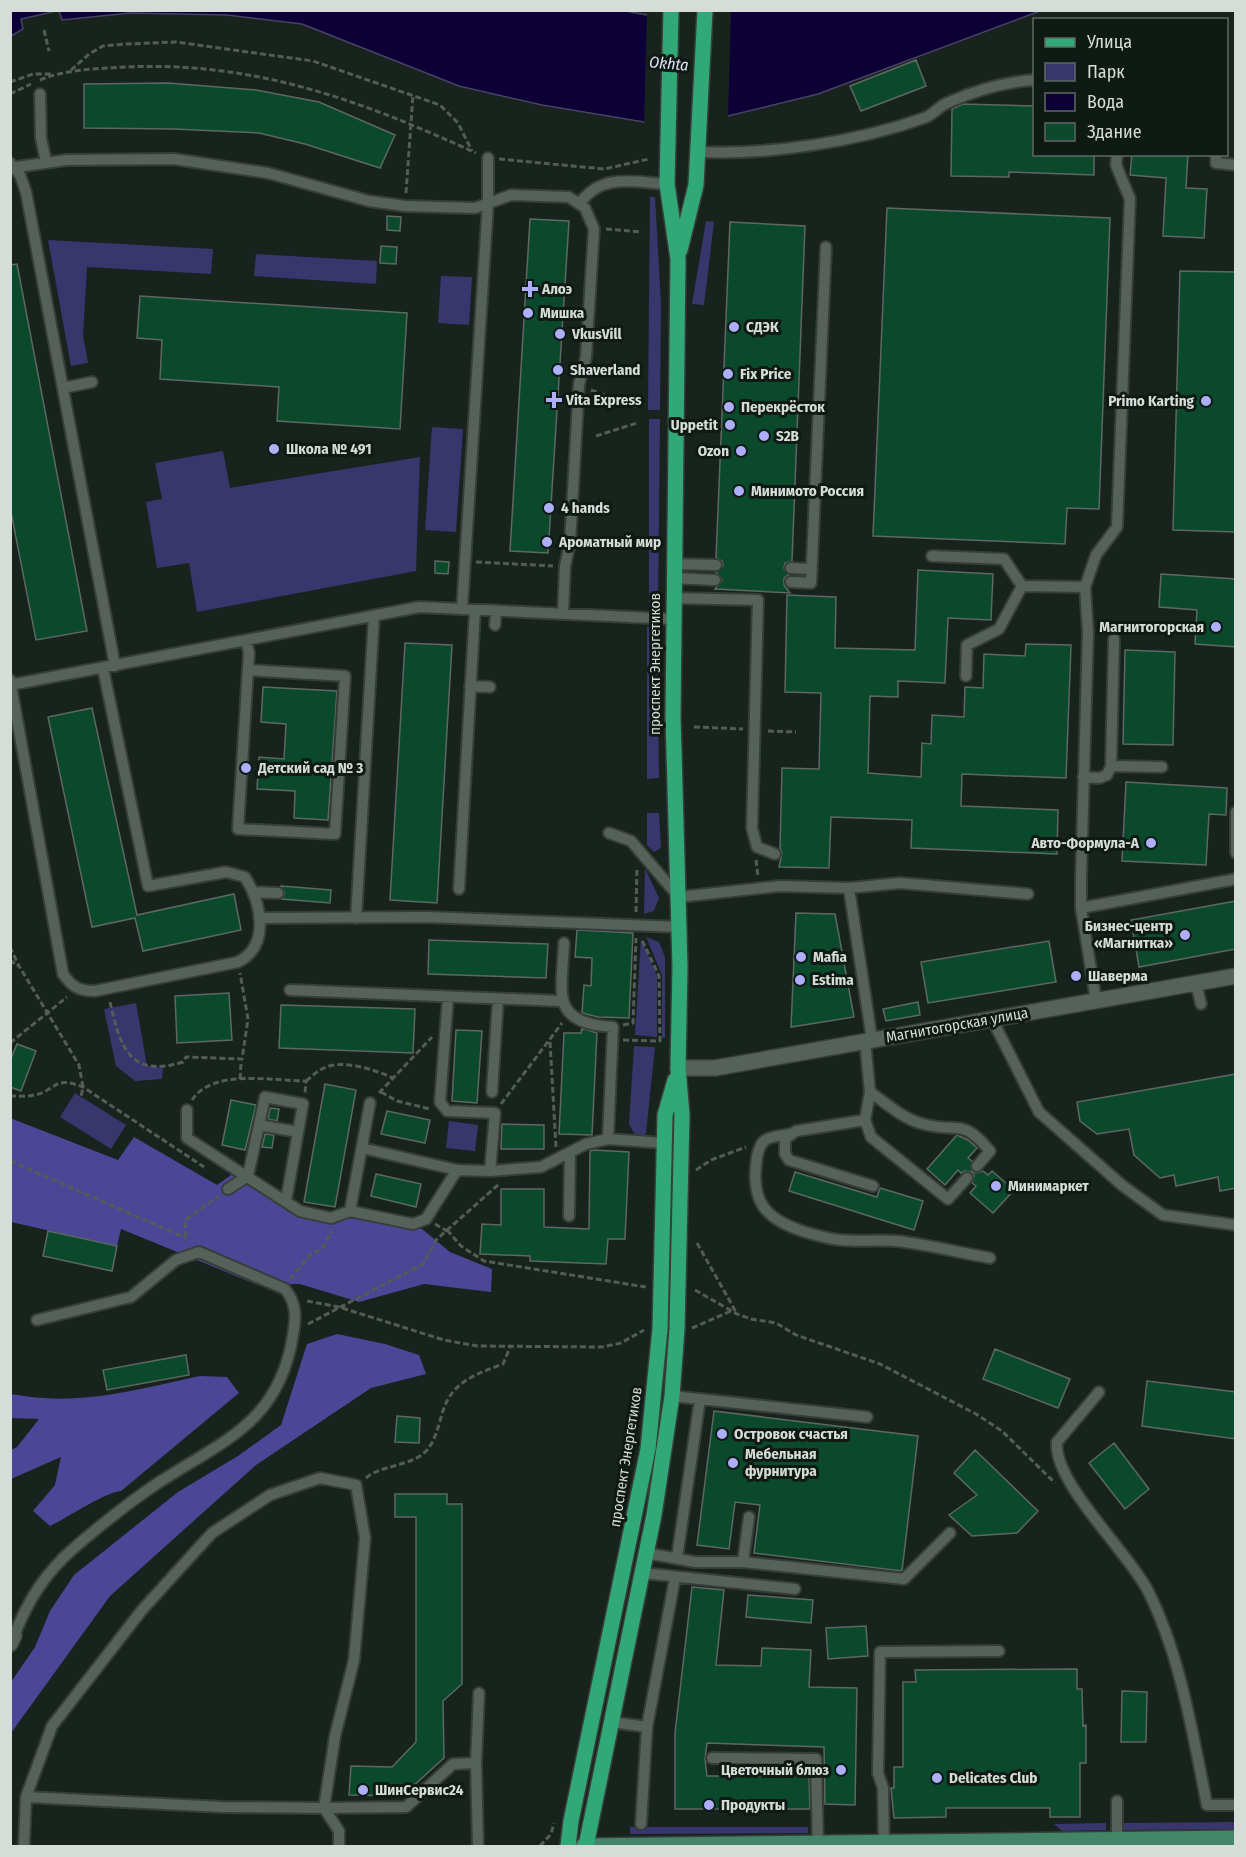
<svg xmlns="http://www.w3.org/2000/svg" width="1246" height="1857" font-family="'Fira Sans Condensed',sans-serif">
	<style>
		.green { fill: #39366e }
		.forest { fill: #4c4697 }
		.water { fill: #0d0037; stroke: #494267; stroke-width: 1.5 }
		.pier { fill: #19231d }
		.building { fill: #0b492d; stroke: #5d6861; stroke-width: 1.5 }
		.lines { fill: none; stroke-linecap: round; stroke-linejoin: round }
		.lane-casing { stroke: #373e39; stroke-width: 14 }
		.street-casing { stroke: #373e39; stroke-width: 18 }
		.secondary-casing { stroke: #373e39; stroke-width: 18 }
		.primary-casing { stroke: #373e39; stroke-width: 18 }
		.path { stroke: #545c57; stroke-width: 3; stroke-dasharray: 6 3; stroke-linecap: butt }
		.lane { stroke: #56615a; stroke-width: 10 }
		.street { stroke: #56615a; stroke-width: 15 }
		.secondary { stroke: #438569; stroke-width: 15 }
		.primary { stroke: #31a877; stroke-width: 15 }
		.poi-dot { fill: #adaffb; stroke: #101a14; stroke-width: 2 }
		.labels { text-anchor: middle; stroke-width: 6; stroke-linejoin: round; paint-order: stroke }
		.poi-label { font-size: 15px; font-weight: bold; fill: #d6dcd8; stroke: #101a14; text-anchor: start }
		.street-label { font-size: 15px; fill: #d6dcd8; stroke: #101a14 }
		.water-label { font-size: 16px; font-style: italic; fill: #e0e2f9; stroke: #101a14 }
	</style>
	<rect width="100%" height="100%" fill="#19231d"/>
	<path class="green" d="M650,197H655L661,304L660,410H648Z
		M706,221L714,222L704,305L692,304Z
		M48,240L213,249L211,274L87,267L83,336L88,363L71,366Z
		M256,254L377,261L376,284L254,276Z
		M441,276L472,277L469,325L438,323Z
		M649,419H660L658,601L649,608Z
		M432,427L463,429L456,532L425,530Z
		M223,451L230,488L420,457L416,571L197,612L189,563L157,568L146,502L162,499L155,463Z
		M647,626L657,634L659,778L647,779Z
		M647,813H659L661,848L654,852L647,845Z
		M645,868L659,898L654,911L644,914Z
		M646,937L659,942L665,957V1038H662V975Z
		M641,939L657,976V1037L635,1035Z
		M136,1003L147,1066L163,1068L162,1079L135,1081L116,1066L104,1009Z
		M634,1046L655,1047L646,1133L643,1136L634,1133L629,1124Z
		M75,1093L126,1125L111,1149L60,1117Z
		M449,1121L478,1125L475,1151L446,1148Z
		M1235,1822V1829L1122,1830V1823Z
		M1106,1823V1830L1062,1831L1054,1824Z
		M630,1827H808V1833L630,1834Z"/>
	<path class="forest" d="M10,1118L118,1160L134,1137L217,1185L234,1173L301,1216H349L422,1229L450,1252L492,1269L491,1292L424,1284L359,1302L300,1284L258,1285L121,1229L117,1246L11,1222Z
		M337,1334L385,1344L419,1355L426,1374L371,1388L256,1465L110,1596L11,1733V1682L35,1647L50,1611L74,1575L178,1492L238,1456L281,1425L307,1344Z
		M200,1376L227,1377L239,1393L121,1491C105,1492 67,1518 50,1526L33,1511L55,1485L61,1457L11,1479V1450L17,1447L39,1419L11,1418V1394C79,1407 134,1390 200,1376Z"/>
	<path class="water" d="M11,10H57V11L21,19L23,29L11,36Z
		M620,10L647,15L731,10L1040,11L818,94L728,116L644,122L542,105L459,86L302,24L227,15L130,13L62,20L59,11Z"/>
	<path class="pier" d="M678,10L731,11L728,119L644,125L647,12Z"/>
	<path class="building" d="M916,60L926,86L861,111L850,86Z
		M168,83L256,90L319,102L395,135L380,168L305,144L259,133L174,129L84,128V84Z
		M963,104L1035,106V154H1094V175L1009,172V177L951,176L952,109Z
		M1132,154H1188L1186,188L1207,189L1204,238L1163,236L1166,178L1130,175Z
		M887,208L1110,218L1099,509L1067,508L1065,544L873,536Z
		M387,216L401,217L400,231L387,230Z
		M530,219L569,221L548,553L510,551Z
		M730,222L805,226L792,561L785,563L784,568L789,575L784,578V585L790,593L715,589L722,580L716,572L723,566L722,561L716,558Z
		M381,246L397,247L396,264L380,263Z
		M17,264L87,631L36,640L10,507V265Z
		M1180,271L1236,272V532L1173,530Z
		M140,296L407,313L400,429L277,421L279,387L160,379L162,340L137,338Z
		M435,561L449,562L448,574L435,573Z
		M918,570L993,574L991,620L948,618L945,683L898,681V697L870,696L868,773L921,777L922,743L931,744L932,715L964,717L965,687L983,688L984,654L1025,656L1026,644L1071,645L1066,778L962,774L961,806L1058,810L1057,854L911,848L912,820L831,817L829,868L779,867L782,853L780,848L782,768L819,769L821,693L785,692L787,595L836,597L835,648L915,650Z
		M1161,574L1236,579V647L1195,644L1197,610L1159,607Z
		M405,643L452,645L437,903L390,900Z
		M1125,650L1175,652L1173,745L1123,744Z
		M263,687L337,691L328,820L294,818L295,791L257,789L259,757L284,759L286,724L261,722Z
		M92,708L137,915L234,894L241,930L143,951L135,918L92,927L48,717Z
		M1126,782L1227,788L1226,815L1209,814L1206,865L1122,861Z
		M281,886L331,890L330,903L282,899L285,893Z
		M1236,901V949L1139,967L1131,920Z
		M796,913L835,914L854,1017L791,1027Z
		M577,930L633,933L629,1018L598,1017L582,1013L584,985L591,986L592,958L575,957Z
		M429,940L548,944L546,978L428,974Z
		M1049,941L1056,982L928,1003L921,962Z
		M229,993L232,1040L177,1043L175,996Z
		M918,1002L920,1015L886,1021L883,1009Z
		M281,1005L415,1009L413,1053L279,1048Z
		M582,1028L597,1033L592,1135L559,1134L564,1033H581Z
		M456,1030L482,1031L477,1103L452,1101Z
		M17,1044L36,1051L21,1091L10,1087V1061Z
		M1236,1074V1188L1220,1191L1218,1177L1176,1186L1174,1175L1160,1178L1134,1155L1129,1129L1097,1134L1080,1121L1077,1102Z
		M325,1084L356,1090L335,1207L304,1202Z
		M231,1100L256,1105L245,1150L222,1145Z
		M270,1108L279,1109L277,1121L268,1119Z
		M387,1111L430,1120L425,1143L381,1134Z
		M502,1124L544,1125V1149H501Z
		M265,1134L274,1135L272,1148L262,1147Z
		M957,1135L968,1140L977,1148L968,1158L972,1161V1171L976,1173L983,1171L988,1175L992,1171L1014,1190L993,1213L970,1193L976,1186L972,1183L974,1176L972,1172L965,1171L961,1173L958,1170L945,1185L927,1169Z
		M594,1150L629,1152L625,1239H608L606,1264L530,1261V1256L480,1254L482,1224L501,1225V1189H544V1227L589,1229L590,1151Z
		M795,1172L877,1197L880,1188L923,1201L914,1230L789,1191Z
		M376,1174L421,1184L416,1207L371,1196Z
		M48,1231L117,1246L112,1271L43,1256Z
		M995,1349L1070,1379L1058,1408L983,1379Z
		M186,1355L189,1375L107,1390L103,1370Z
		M1147,1381L1236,1392V1439L1142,1426Z
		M714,1411L918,1436L902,1571L754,1553L760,1505L735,1502L729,1549L697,1545Z
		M397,1416L420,1418L419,1443L395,1442Z
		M1114,1443L1149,1489L1125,1509L1089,1463Z
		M975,1450L1038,1511L1017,1533L972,1536L949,1515L977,1495L954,1473Z
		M395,1494H447V1504H462V1684L443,1701L444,1758L402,1796L349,1795L351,1766L392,1767L416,1742V1517H395Z
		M692,1587L724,1590L716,1665L761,1666L762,1648L811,1650L809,1687L857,1688L855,1805L825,1804L824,1747L707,1743L705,1759L707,1776H809L810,1809H675V1733Z
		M748,1595L813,1600L811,1623L746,1617Z
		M866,1626L868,1656L828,1659L826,1628Z
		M1077,1669V1689H1082L1083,1726L1086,1725V1763H1080V1817H1050V1808H946V1817L894,1818L891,1788H894V1767H903V1682H916L915,1670Z
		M1122,1691L1147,1692L1146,1742H1121Z"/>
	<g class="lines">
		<g class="lane-casing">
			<path id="lane" d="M40,94L41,138L46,162
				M699,152C770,155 856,142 924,118C933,115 938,107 947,103C974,91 1004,82 1034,80
				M1216,154V163L1236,165
				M10,163L20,175L26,192L115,666
				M10,168L66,160L174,159L268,173L369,201L405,206L475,208L511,195L569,197L585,208L594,229L586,357L579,384L570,543L565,566L563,614
				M580,203C602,173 633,182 667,184
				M63,388L92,382
				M932,556L1004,559L1022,586L1085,587L1088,632L1081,878V908L1096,1000
				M673,564L716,565
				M791,568L811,569
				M673,578L715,580
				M791,582L811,583L826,247
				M1085,587L1096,555L1117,527L1130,199L1116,165L1117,154
				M673,598L758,600L752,828L757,847L775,854
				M462,609L488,203V158
				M495,625L496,611
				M246,640L249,653L238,829L335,834L345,676L248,670
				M966,676L967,645L999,629L1022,586
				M10,680L63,974C72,987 79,991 95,991L238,962C271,945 261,903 245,877L226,872L148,886L103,668
				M10,685L419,607L673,619
				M470,686L490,687
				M1111,766L1162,767
				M1083,777L1099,778L1107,775L1111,766L1114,639
				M1236,812V853
				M609,833L631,841L679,897L780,886L849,888L900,883L1028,894
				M849,888L872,1040
				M459,889L475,610
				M254,892L278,893
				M1081,908L1236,879
				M259,918L426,917L679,927
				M356,918L374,616
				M564,943C562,993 549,1023 613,1027L608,1139
				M1196,983L1201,1004
				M290,990L562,1001
				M448,997L440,1102L447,1111L495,1113L490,1171
				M994,1019L997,1029L1039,1112L1123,1186L1163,1215L1236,1225
				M865,1041L870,1092
				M492,1092L498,1000
				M187,1110V1138L300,1211L331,1218L350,1211L413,1224L426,1219L457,1170L490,1171L541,1167L586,1144L608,1139L664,1143
				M865,1120L796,1131L785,1139V1154L789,1160L873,1186
				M259,1125L298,1132
				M790,1134C770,1138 761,1135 757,1157C750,1201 764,1219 805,1232C816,1235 828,1239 840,1240C862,1242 883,1239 905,1242C933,1246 962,1253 990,1258
				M362,1148L457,1170
				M967,1178L948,1199L871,1137L865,1120L870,1092C886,1103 903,1119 923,1124C960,1134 960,1116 990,1151L977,1166
				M228,1189L248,1176L265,1097L303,1104L286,1201
				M350,1211L370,1103
				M569,1216L570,1153
				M1099,1392L1057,1442C1053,1482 1127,1551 1147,1589C1180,1653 1193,1735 1207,1805H1236
				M672,1396L867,1417
				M646,1553L695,1562H743L904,1579L950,1533
				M677,1558L700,1399
				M743,1562L749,1517
				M642,1573L795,1589
				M14,1636C28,1600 45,1573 75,1547C101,1525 129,1502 158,1483C224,1440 279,1423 293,1335C296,1317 297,1304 285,1289L199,1252L176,1260L131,1297L37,1320
				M611,1722L647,1727
				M712,1758L816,1759L818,1846
				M476,1763L479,1693
				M1117,1801V1846
				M324,1808L406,1807L453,1764L476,1763L478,1846
				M324,1808L339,1831V1846
				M641,1824L647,1727L675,1578
				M24,1846L26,1797L52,1726L142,1610L212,1533L270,1495L320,1478L356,1485L365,1538L354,1660L335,1736L324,1808L223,1807L26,1797
				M884,1846L883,1788L878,1773L880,1652L999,1651"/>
		</g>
		<g class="street-casing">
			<path id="street" d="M678,1068H715L1236,976
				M10,1644L14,1636"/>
		</g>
		<g class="secondary-casing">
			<path id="secondary" d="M583,1846L1236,1838"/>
		</g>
		<g class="primary-casing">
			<path id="primary" d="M680,250L696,185L705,10
				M568,1846L571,1821L648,1449L660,1329L665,1115L675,1080
				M586,1846L654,1515L672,1396L677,1329L682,1115L678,1068L680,967L673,716L678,259L667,184L671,10"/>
		</g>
		<path class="path" d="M44,30L49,51
			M71,70L89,54L103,46L126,44L176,42L313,61L440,105L458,123L472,151
			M40,80C66,69 96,69 125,67C254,61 360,100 476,153
			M10,82L33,74H53
			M10,94L31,84
			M499,159L604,169L649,159
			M406,193L413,95
			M606,229L642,232
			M591,390L637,407
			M596,436L637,423
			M476,562L553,566
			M694,727L743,729
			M768,731L796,732
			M756,860L758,877
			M636,912L637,867
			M10,947L19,966L79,1065L83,1087L81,1097
			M10,960L18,966
			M110,1002C120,1045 128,1079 183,1062L186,1057L242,1059L248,1019L240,973
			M623,1025L633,1023L636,938
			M623,1040L660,1041L659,976L641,938
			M550,1042L556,1147
			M10,1043L67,997
			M240,1079L241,1064
			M306,1081C311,1077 316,1072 322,1069C341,1058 375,1070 393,1078
			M381,1092L397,1101L430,1109
			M379,1093L432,1037
			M10,1096C18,1096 27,1097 34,1095C57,1091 52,1075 83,1087L204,1167
			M192,1100C213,1068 273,1081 306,1081L305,1093
			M501,1104L562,1023
			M10,1161L186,1238
			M696,1170L711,1160L746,1147
			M435,1224L447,1231
			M447,1230L461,1246L484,1261L646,1287
			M186,1237L185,1220L219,1196
			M697,1243L736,1312
			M290,1279L311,1254L322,1249L332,1231
			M695,1290L737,1314L751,1319L776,1323L796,1335L880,1364L976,1414L1002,1431L1055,1483
			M307,1301L339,1307L444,1340L477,1346L602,1347L621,1343L644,1330
			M308,1324L423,1264L436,1240L499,1184
			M692,1328L731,1311
			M366,1478C382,1464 413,1467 428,1449C435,1440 439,1425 442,1414C451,1382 474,1375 503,1364L511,1345
			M540,1846L551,1834L554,1823"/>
		<use href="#lane" class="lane"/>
		<use href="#street" class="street"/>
		<use href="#secondary" class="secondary"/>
		<use href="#primary" class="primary"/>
	</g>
	<g class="poi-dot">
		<path d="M527 280h6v6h6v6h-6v6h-6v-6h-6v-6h6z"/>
		<circle cx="528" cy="313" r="6"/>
		<circle cx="734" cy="327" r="6"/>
		<circle cx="560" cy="334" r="6"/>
		<circle cx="558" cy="370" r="6"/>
		<circle cx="728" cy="374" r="6"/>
		<path d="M551 391h6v6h6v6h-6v6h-6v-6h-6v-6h6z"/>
		<circle cx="1206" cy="401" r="6"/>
		<circle cx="729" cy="407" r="6"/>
		<circle cx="730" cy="425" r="6"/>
		<circle cx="764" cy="436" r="6"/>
		<circle cx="274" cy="449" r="6"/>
		<circle cx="741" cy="451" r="6"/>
		<circle cx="739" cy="491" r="6"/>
		<circle cx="549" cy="508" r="6"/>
		<circle cx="547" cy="542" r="6"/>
		<circle cx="1216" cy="627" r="6"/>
		<circle cx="246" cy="768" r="6"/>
		<circle cx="1151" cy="843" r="6"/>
		<circle cx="1185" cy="935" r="6"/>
		<circle cx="801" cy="957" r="6"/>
		<circle cx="1076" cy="976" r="6"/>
		<circle cx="800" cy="980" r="6"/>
		<circle cx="996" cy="1186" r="6"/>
		<circle cx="722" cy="1434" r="6"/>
		<circle cx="733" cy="1463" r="6"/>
		<circle cx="841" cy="1770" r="6"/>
		<circle cx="937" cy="1778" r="6"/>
		<circle cx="363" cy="1790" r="6"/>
		<circle cx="709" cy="1805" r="6"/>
	</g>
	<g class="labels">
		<g class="poi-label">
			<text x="542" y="294">Алоэ</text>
			<text x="540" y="318">Мишка</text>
			<text x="746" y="332">СДЭК</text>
			<text x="572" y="339">VkusVill</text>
			<text x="570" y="375">Shaverland</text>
			<text x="740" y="379">Fix Price</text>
			<text x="566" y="405">Vita Express</text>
			<text x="1194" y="406" text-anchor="end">Primo Karting</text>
			<text x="741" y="412">Перекрёсток</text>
			<text x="718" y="430" text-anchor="end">Uppetit</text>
			<text x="776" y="441">S2B</text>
			<text x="286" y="454">Школа № 491</text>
			<text x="729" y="456" text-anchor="end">Ozon</text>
			<text x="751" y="496">Минимото Россия</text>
			<text x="561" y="513">4 hands</text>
			<text x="559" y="547">Ароматный мир</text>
			<text x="1204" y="632" text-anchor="end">Магнитогорская</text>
			<text x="258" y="773">Детский сад № 3</text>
			<text x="1139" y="848" text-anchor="end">Авто-Формула-А</text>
			<text x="1173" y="931" text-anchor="end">Бизнес-центр<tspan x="1173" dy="17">«Магнитка»</tspan></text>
			<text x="813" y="962">Mafia</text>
			<text x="1088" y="981">Шаверма</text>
			<text x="812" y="985">Estima</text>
			<text x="1008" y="1191">Минимаркет</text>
			<text x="734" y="1439">Островок счастья</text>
			<text x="745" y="1459">Мебельная<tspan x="745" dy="17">фурнитура</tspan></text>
			<text x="829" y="1775" text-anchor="end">Цветочный блюз</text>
			<text x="949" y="1783">Delicates Club</text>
			<text x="375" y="1795">ШинCервис24</text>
			<text x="721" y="1810">Продукты</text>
		</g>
		<g class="street-label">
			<text transform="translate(655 664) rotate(-90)" y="5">проспект Энергетиков</text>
			<text transform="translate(957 1025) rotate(-10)" y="5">Магнитогорская улица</text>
			<text transform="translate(626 1457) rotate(-81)" y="5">проспект Энергетиков</text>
		</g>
		<g class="water-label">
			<text transform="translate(669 63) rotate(5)" y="6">Okhta</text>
		</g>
	</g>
	<rect width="1246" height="1857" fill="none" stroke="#d6dcd8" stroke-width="24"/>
	<rect x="1033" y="18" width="195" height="138" fill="#101a14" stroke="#5f6862" stroke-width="1.5"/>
	<rect x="1045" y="38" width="30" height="9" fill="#31a877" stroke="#5f6862" stroke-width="1.5"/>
	<text x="1087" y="48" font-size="18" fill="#d6dcd8">Улица</text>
	<rect x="1045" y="63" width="30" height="18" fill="#39366e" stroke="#5f6862" stroke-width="1.5"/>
	<text x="1087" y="78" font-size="18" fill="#d6dcd8">Парк</text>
	<rect x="1045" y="93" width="30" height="18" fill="#0d0037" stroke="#5f6862" stroke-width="1.5"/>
	<text x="1087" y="108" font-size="18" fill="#d6dcd8">Вода</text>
	<rect x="1045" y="123" width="30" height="18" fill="#0b492d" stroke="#5f6862" stroke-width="1.5"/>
	<text x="1087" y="138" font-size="18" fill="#d6dcd8">Здание</text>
</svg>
